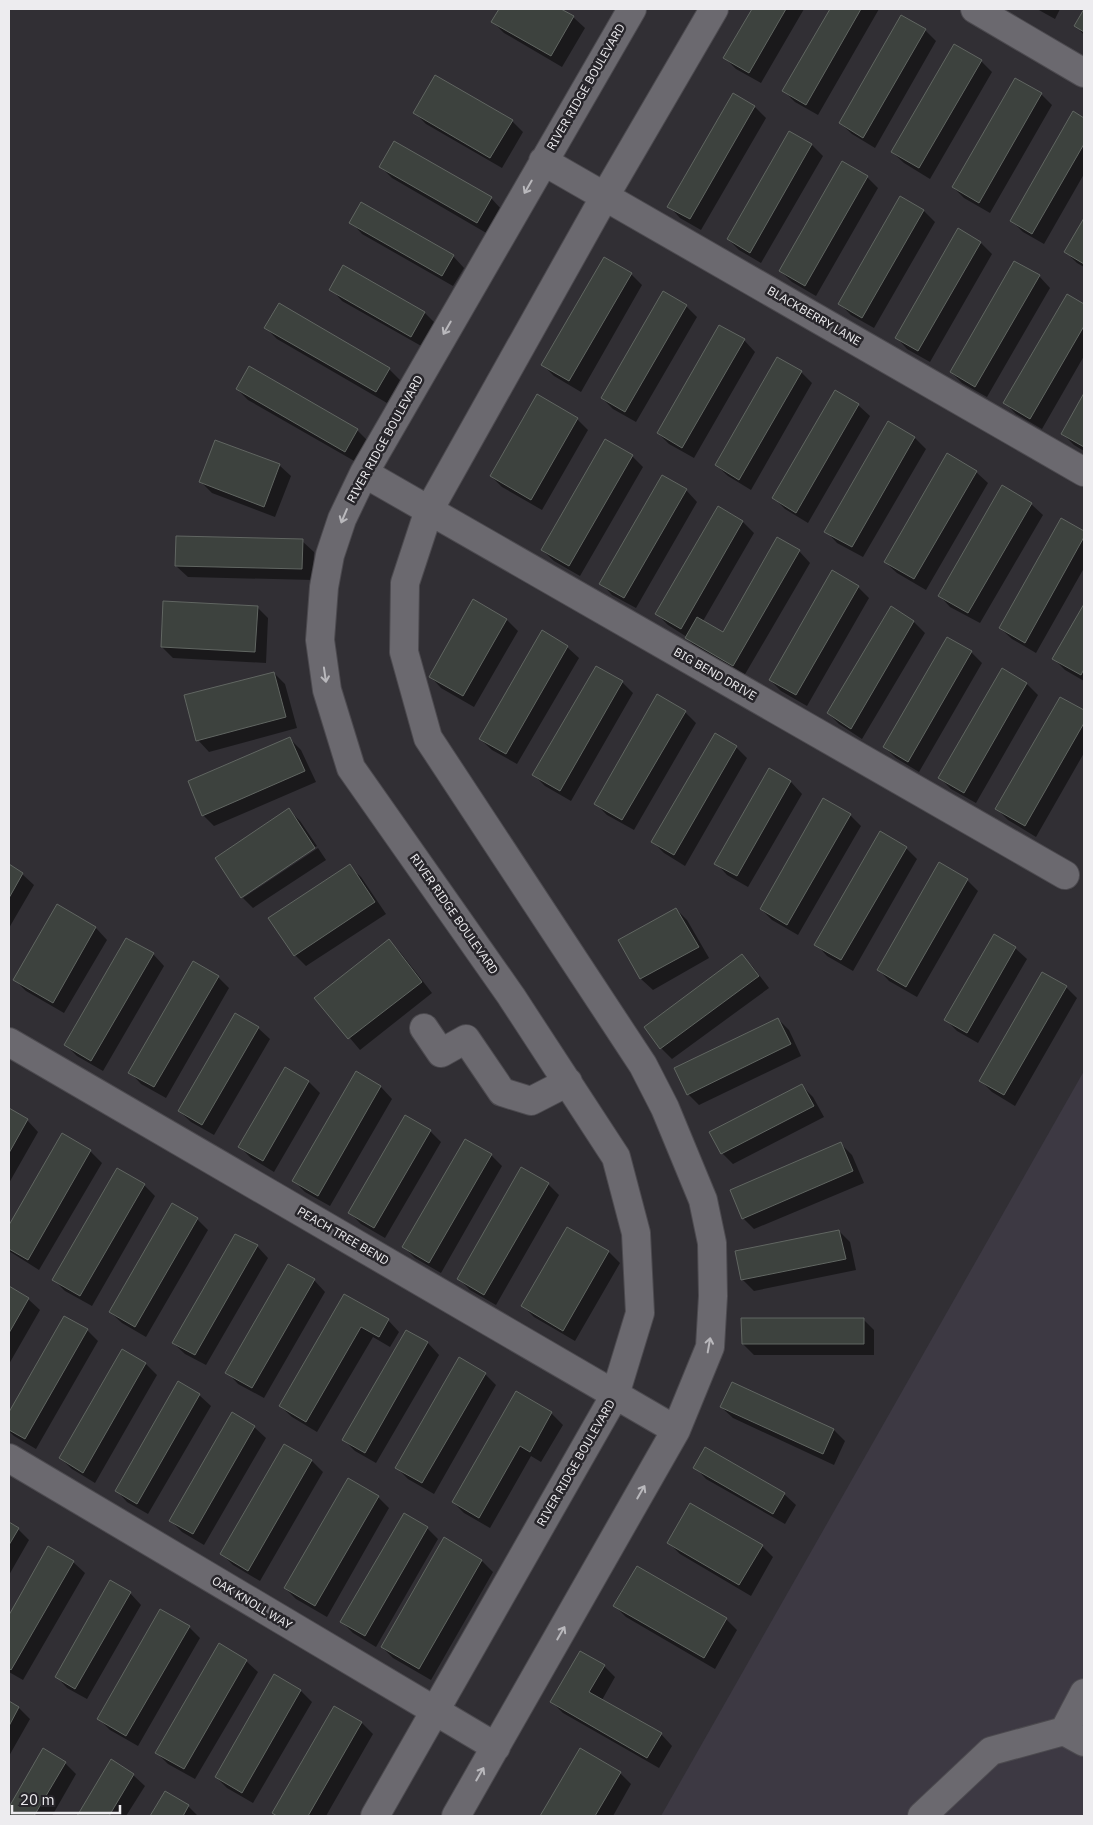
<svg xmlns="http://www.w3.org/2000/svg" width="1093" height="1825" font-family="'IBM Plex Sans',sans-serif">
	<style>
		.built { fill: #3d3943 }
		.shadow { fill: #0007 }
		.building { fill: #3d423e; stroke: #616662 }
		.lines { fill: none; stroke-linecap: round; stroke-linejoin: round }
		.minor-casing { stroke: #4c4a4f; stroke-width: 30 }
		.minor { stroke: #6b696f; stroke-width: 28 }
		.oneway { stroke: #b9b8bc }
		.labels { text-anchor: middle; stroke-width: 5; stroke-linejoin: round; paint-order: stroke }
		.street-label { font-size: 12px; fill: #edecef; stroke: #27252a }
	</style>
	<rect width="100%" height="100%" fill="#312f34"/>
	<path class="built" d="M1084,1071V1816H661Z"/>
	<path class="shadow" d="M500,9H559L573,17L585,28L562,67L504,33L493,22Z
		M753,9H804L761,83L736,69L725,58Z
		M831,9H879L818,115L795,102L784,91Z
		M1037,9H1060L1055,19Z
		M1084,11V35L1076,26Z
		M925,30L936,41L875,148L852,134L840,123Z
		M981,61L992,72L930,179L904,163L892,152Z
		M1041,94L1052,105L990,213L964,198L953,187Z
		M755,107L766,118L701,230L680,218L669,206Z
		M415,113L512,121L523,132L502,168L426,124Z
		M1074,113L1084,119V174L1044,244L1023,232L1012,221Z
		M790,132L812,145L823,156L761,263L739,250L728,239Z
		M381,167L491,198L502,210L488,234L392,178Z
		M867,177L878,188L816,296L792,282L780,271Z
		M900,198L924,211L935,222L874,328L851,315L839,303Z
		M1084,220V267L1077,263L1066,252Z
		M351,222L453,256L464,268L453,286L362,234Z
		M981,243L992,254L930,362L907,349L896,337Z
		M344,266L425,313L436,324L423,347L342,301L331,289Z
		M631,274L642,285L581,392L554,376L543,365Z
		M1039,276L1050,288L987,397L962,383L951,372Z
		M1067,295L1084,305V356L1042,429L1016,414L1005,403Z
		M686,306L697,317L636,422L613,409L602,398Z
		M720,326L744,340L755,352L694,458L669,444L658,433Z
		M266,328L389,369L400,380L387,403L277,339Z
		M801,372L812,383L751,490L728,476L716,465Z
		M237,389L357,430L368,441L356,462L248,400Z
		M1084,396V451L1074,445L1062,433Z
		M858,405L870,416L808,523L785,509L774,498Z
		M577,419L588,430L542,510L502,487L491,476Z
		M915,438L926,449L863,557L837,543L826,531Z
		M632,456L643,467L580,576L554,561L542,550Z
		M279,465L291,476L275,517L212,493L201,482Z
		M976,472L988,483L926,590L897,573L885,562Z
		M686,490L697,502L636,608L612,595L601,583Z
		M1031,504L1043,515L980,623L950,607L939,595Z
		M718,507L743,522L754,533L703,621L724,633L799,551L810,563L744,676L698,649L686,638L687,637L668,625L657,614Z
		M1061,519L1084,533V568L1036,653L1012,639L1000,628Z
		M302,541L314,552L313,580L188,577L176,566Z
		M858,587L869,598L807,706L781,691L770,680Z
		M474,601L507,620L518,631L474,707L441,688L430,676Z
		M1084,606V681L1065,670L1054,659Z
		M257,607L268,618L266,663L173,658L162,647Z
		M891,607L914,622L925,633L862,739L839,724L828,713Z
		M567,647L579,658L517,764L492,750L480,739Z
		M971,652L982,663L919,772L896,758L884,747Z
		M1002,670L1027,684L1038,695L976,803L951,789L940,778Z
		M274,673L285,684L297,728L209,752L198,740Z
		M622,682L633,693L571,801L545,786L534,775Z
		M1061,698L1084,712V753L1036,837L1008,820L997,809Z
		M685,712L696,723L634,830L607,815L596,804Z
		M290,739L301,750L316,782L214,826L203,815Z
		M736,747L747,758L685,866L664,853L653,842Z
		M770,770L791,782L802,794L748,887L727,875L716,863Z
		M289,810L300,821L317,846L243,895V898L216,858Z
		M850,815L861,826L798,935L772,920L761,909Z
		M318,848L326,860L253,908L243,898Z
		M906,848L917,859L853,971L827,956L816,944Z
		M9,866L22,874L34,885L9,928Z
		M349,866L361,877L386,914L306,966L295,955Z
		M967,880L978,891L917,997L889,981L878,969Z
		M57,906L96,928L107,940L64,1013L26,991L15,980Z
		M676,909L687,920L709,958L653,990L641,979L620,941Z
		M389,941L400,952L432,993L360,1050L316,998Z
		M1015,948L1027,959L978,1043L957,1031L946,1020Z
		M153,954L164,966L103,1071L77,1056L66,1045Z
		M742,956L753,967L769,988L672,1059L661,1048Z
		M218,977L229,988L166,1098L141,1084L130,1072Z
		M1066,987L1077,998L1015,1106L992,1092L981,1081Z
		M778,1019L789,1030L801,1056L699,1105L688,1094Z
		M258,1028L270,1039L214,1135L191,1122L179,1111Z
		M285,1068L309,1082L320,1093L274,1172L251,1158L240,1147Z
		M356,1073L381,1087L392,1099L330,1206L305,1192L294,1181Z
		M802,1086L813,1097L824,1117L733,1164L722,1153Z
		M9,1110L27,1120L38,1132L9,1183Z
		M430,1131L441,1142L385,1238L361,1224L350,1213Z
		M62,1135L90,1151L102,1163L39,1270L9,1251V1228Z
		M841,1144L852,1155L864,1183L754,1229L743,1218Z
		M491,1155L502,1166L441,1273L415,1258L404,1247Z
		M548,1184L559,1195L496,1305L470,1290L459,1279Z
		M144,1185L155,1196L92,1306L65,1291L54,1280Z
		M197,1219L208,1230L146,1337L122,1323L110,1312Z
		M567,1228L609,1252L620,1263L575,1341L534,1317L523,1306Z
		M839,1231L850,1242L856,1270L754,1291L743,1280L737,1252Z
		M236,1235L257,1246L268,1258L206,1365L185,1354L173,1343Z
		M314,1280L325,1292L264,1398L238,1384L227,1372Z
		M9,1288L28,1299L40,1310L9,1364Z
		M345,1295L388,1320L399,1332L390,1347L373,1337L317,1432L292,1417L280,1406Z
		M65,1317L87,1330L98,1341L36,1449L14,1436L9,1431V1414Z
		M863,1319L874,1330V1355H754L743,1344Z
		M407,1331L428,1343L439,1355L376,1463L355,1451L344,1440Z
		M123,1351L146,1364L157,1375L95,1483L72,1469L60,1458Z
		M485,1374L496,1385L434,1494L408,1479L397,1468Z
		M732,1384L834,1430L845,1441L834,1465L733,1418L721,1407Z
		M516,1393L551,1413L563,1425L541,1462L531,1456L490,1528L464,1513L453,1502Z
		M199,1395L211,1406L148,1514L127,1502L116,1490Z
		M254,1427L266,1438L204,1545L182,1532L171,1521Z
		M284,1445L312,1461L323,1472L260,1581L233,1565L222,1554Z
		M695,1467L784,1494L796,1505L785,1524L706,1479Z
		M378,1497L389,1508L327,1617L296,1599L285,1588Z
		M9,1523L18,1529L29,1540L9,1575Z
		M427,1528L438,1539L376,1647L353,1633L342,1622Z
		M669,1543L762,1546L773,1557L751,1596L680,1554Z
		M49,1548L73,1562L85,1573L23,1680L9,1672V1617Z
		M482,1561L493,1572L431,1680L393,1658L382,1647Z
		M110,1582L130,1593L141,1605L87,1699L67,1688L56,1676Z
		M615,1606L726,1619L737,1630L715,1669L626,1617Z
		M189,1627L200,1638L138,1746L110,1730L99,1719Z
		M246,1661L258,1672L195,1779L168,1764L157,1753Z
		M604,1666L615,1677L602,1700L661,1734L672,1746L659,1768L563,1713L552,1702Z
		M301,1691L312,1702L253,1803L227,1788L216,1777Z
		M9,1703L19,1708L30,1719L9,1756Z
		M335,1707L362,1723L373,1734L326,1816H277L274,1813Z
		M43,1750L65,1763L76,1774L52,1816H9V1810Z
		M580,1750L620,1773L631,1784L613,1816H542Z
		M112,1761L133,1775L145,1786L126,1816H78Z
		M165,1793L188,1806L198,1816H152Z"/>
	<path class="building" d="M499,9H561L574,16L551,56L491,22Z
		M752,9H786L749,73L723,58Z
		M830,9H861L806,105L782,91Z
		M1084,9V32L1074,26Z
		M901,15L926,29L863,138L839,123Z
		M954,44L982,60L919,168L891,152Z
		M435,75L513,120L490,158L413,113Z
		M1015,78L1042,93L979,203L952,187Z
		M733,93L755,106L690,219L667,207Z
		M1073,111L1084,118V144L1032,234L1010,221Z
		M789,131L812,144L750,253L727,239Z
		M394,141L492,197L477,223L379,167Z
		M842,161L868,176L805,286L779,271Z
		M900,196L924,210L862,318L838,304Z
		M361,202L454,255L442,276L349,223Z
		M1084,218V264L1064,252Z
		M958,228L981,242L918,351L895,338Z
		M604,257L632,273L569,381L541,365Z
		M1014,261L1040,275L975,387L950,372Z
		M343,265L425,312L411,337L329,290Z
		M663,291L687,305L625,412L601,398Z
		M1067,294L1084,304V326L1030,419L1003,403Z
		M279,303L390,368L376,392L264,328Z
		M719,325L745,339L682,448L657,433Z
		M777,357L802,371L739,480L715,465Z
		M249,366L358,429L345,452L236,389Z
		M835,390L859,404L796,513L772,498Z
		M1084,393V447L1061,434Z
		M537,394L578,418L531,500L490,476Z
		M888,421L915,437L852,547L824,532Z
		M605,439L633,455L569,566L541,550Z
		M215,440L280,464L264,507L199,482Z
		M947,453L977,471L914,579L884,562Z
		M662,475L687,489L624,598L599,584Z
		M1002,485L1032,503L968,613L938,596Z
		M718,506L743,521L681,629L655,614Z
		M1061,518L1084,531V537L1025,643L999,628Z
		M176,536L303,539L302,569L175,566Z
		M777,537L800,550L733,666L685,638L697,617L723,632Z
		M832,570L859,586L796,695L769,680Z
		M473,599L507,619L463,696L429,677Z
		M163,601L258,606L255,652L161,647Z
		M1084,604V669L1081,675L1052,659Z
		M891,606L914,621L851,729L827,713Z
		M542,630L568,646L506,754L479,739Z
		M947,637L972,651L908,762L883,747Z
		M596,666L623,681L560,791L532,775Z
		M1002,668L1027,683L964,793L938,778Z
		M274,672L286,717L196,741L184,695Z
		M657,694L686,711L622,820L594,804Z
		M1060,697L1084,710V723L1025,826L995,809Z
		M715,733L737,746L674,855L651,842Z
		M290,737L305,771L202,816L188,781Z
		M769,768L791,781L737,876L714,864Z
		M823,798L851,814L787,925L760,909Z
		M289,808L315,848L241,898L215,858Z
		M880,831L907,847L841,960L814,945Z
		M939,862L968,879L906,987L877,970Z
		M9,864L23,873L9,898Z
		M350,864L375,902L294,956L268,918Z
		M57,904L96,927L53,1003L13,980Z
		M676,908L699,947L640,979L618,940Z
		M994,934L1016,947L967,1033L944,1020Z
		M126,938L154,953L91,1061L64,1045Z
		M389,939L422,982L348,1039L314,998Z
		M742,954L759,976L660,1049L644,1027Z
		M193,961L219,976L154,1087L128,1073Z
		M1042,972L1067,986L1004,1095L979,1081Z
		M235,1013L259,1027L202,1125L178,1111Z
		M778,1018L791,1044L687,1095L674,1068Z
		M285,1067L309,1081L263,1161L238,1147Z
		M356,1071L381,1086L318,1196L292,1181Z
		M802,1084L814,1106L721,1154L709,1132Z
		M9,1108L28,1119L9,1153Z
		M405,1115L431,1130L374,1228L348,1213Z
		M62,1133L91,1150L28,1260L9,1249V1225Z
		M465,1139L492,1154L429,1263L402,1247Z
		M841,1142L853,1171L742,1219L730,1190Z
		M521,1167L549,1183L484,1295L457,1279Z
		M117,1168L145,1184L80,1296L52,1280Z
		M172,1203L198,1218L135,1327L109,1312Z
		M567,1227L609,1251L563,1331L521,1306Z
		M839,1230L846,1259L741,1280L735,1251Z
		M235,1234L258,1245L195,1355L172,1343Z
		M288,1264L315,1279L252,1388L225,1373Z
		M9,1286L29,1298L9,1333Z
		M344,1294L389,1319L379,1337L361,1327L306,1422L279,1406Z
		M64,1316L88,1329L25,1439L9,1430V1412Z
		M741,1318H864V1344H742Z
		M406,1330L428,1342L365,1453L342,1440Z
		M122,1349L146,1363L83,1473L59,1458Z
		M459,1357L486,1373L422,1483L395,1468Z
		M178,1381L200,1394L137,1504L115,1491Z
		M732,1382L834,1429L823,1454L720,1407Z
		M516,1391L552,1412L530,1452L520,1446L479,1518L452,1502Z
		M232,1412L255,1426L193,1534L169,1521Z
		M284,1444L312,1460L248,1571L220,1554Z
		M705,1447L785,1493L773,1514L693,1468Z
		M348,1478L379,1496L315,1606L284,1588Z
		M690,1503L763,1545L739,1585L667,1543Z
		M404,1513L428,1527L365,1636L340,1622Z
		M9,1522L19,1528L9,1545Z
		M444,1537L482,1560L419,1669L381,1647Z
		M48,1546L74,1561L11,1670L9,1668V1615Z
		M637,1566L727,1618L704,1658L613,1606Z
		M110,1580L131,1592L75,1689L55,1677Z
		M160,1609L190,1626L126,1736L97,1719Z
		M219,1643L247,1660L184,1769L155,1753Z
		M580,1651L605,1665L589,1692L662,1733L647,1758L550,1702Z
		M274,1674L301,1690L242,1793L215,1777Z
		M9,1701L19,1707L9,1726Z
		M334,1706L362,1722L308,1816H277L272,1813Z
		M43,1748L66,1762L34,1816H9V1807Z
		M580,1748L621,1772L595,1816H540Z
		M111,1759L134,1774L109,1816H77Z
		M165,1791L189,1805L183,1816H150Z"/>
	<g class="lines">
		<g class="minor-casing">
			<path id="minor" d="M975,9L1084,73
				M543,161L1084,472
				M364,473L1065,875
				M424,1028L441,1053L466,1039L502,1092L531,1101L568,1082
				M9,1042L676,1430
				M9,1458L496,1747
				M1084,1693L1064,1731L1084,1742
				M375,1816L615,1395L640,1313L636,1233L616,1157L511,996L351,768L327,690L320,640L324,587L330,555L342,519L364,473L632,9
				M456,1816L676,1430L710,1347L713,1296L712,1243L703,1200L665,1108L643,1065L428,738L404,652L405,583L429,510L605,196L714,9
				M922,1816L991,1751L1064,1731"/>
		</g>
		<use href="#minor" class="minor"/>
	</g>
	<defs><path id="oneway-shaft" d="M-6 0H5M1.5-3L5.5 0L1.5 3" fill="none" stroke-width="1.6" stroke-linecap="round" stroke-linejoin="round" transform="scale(1.25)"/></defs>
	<g class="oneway">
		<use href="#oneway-shaft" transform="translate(528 187) rotate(120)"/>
		<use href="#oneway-shaft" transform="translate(447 328) rotate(120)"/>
		<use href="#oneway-shaft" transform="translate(344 516) rotate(113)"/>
		<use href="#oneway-shaft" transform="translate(325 675) rotate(82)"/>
		<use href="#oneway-shaft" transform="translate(709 1345) rotate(-80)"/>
		<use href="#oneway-shaft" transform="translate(641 1492) rotate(-60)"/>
		<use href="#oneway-shaft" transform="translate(561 1633) rotate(-60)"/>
		<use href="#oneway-shaft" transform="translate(480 1774) rotate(-60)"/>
	</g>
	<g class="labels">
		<g class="street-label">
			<text transform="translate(586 87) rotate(-60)" y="4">RIVER RIDGE BOULEVARD</text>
			<text transform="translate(814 316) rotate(30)" y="4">BLACKBERRY LANE</text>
			<text transform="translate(385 439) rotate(-61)" y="4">RIVER RIDGE BOULEVARD</text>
			<text transform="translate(715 674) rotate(30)" y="4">BIG BEND DRIVE</text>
			<text transform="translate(454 914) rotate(55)" y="4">RIVER RIDGE BOULEVARD</text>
			<text transform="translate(343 1236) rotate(30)" y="4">PEACH TREE BEND</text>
			<text transform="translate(576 1463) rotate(-60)" y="4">RIVER RIDGE BOULEVARD</text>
			<text transform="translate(252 1603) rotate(31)" y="4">OAK KNOLL WAY</text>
		</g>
	</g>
	<rect width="1093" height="1825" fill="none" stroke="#edecef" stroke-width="20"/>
	<path d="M12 1805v8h108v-8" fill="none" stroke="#edecef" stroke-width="2.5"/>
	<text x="20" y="1805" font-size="15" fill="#edecef" stroke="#27252a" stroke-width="4" paint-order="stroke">20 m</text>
</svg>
